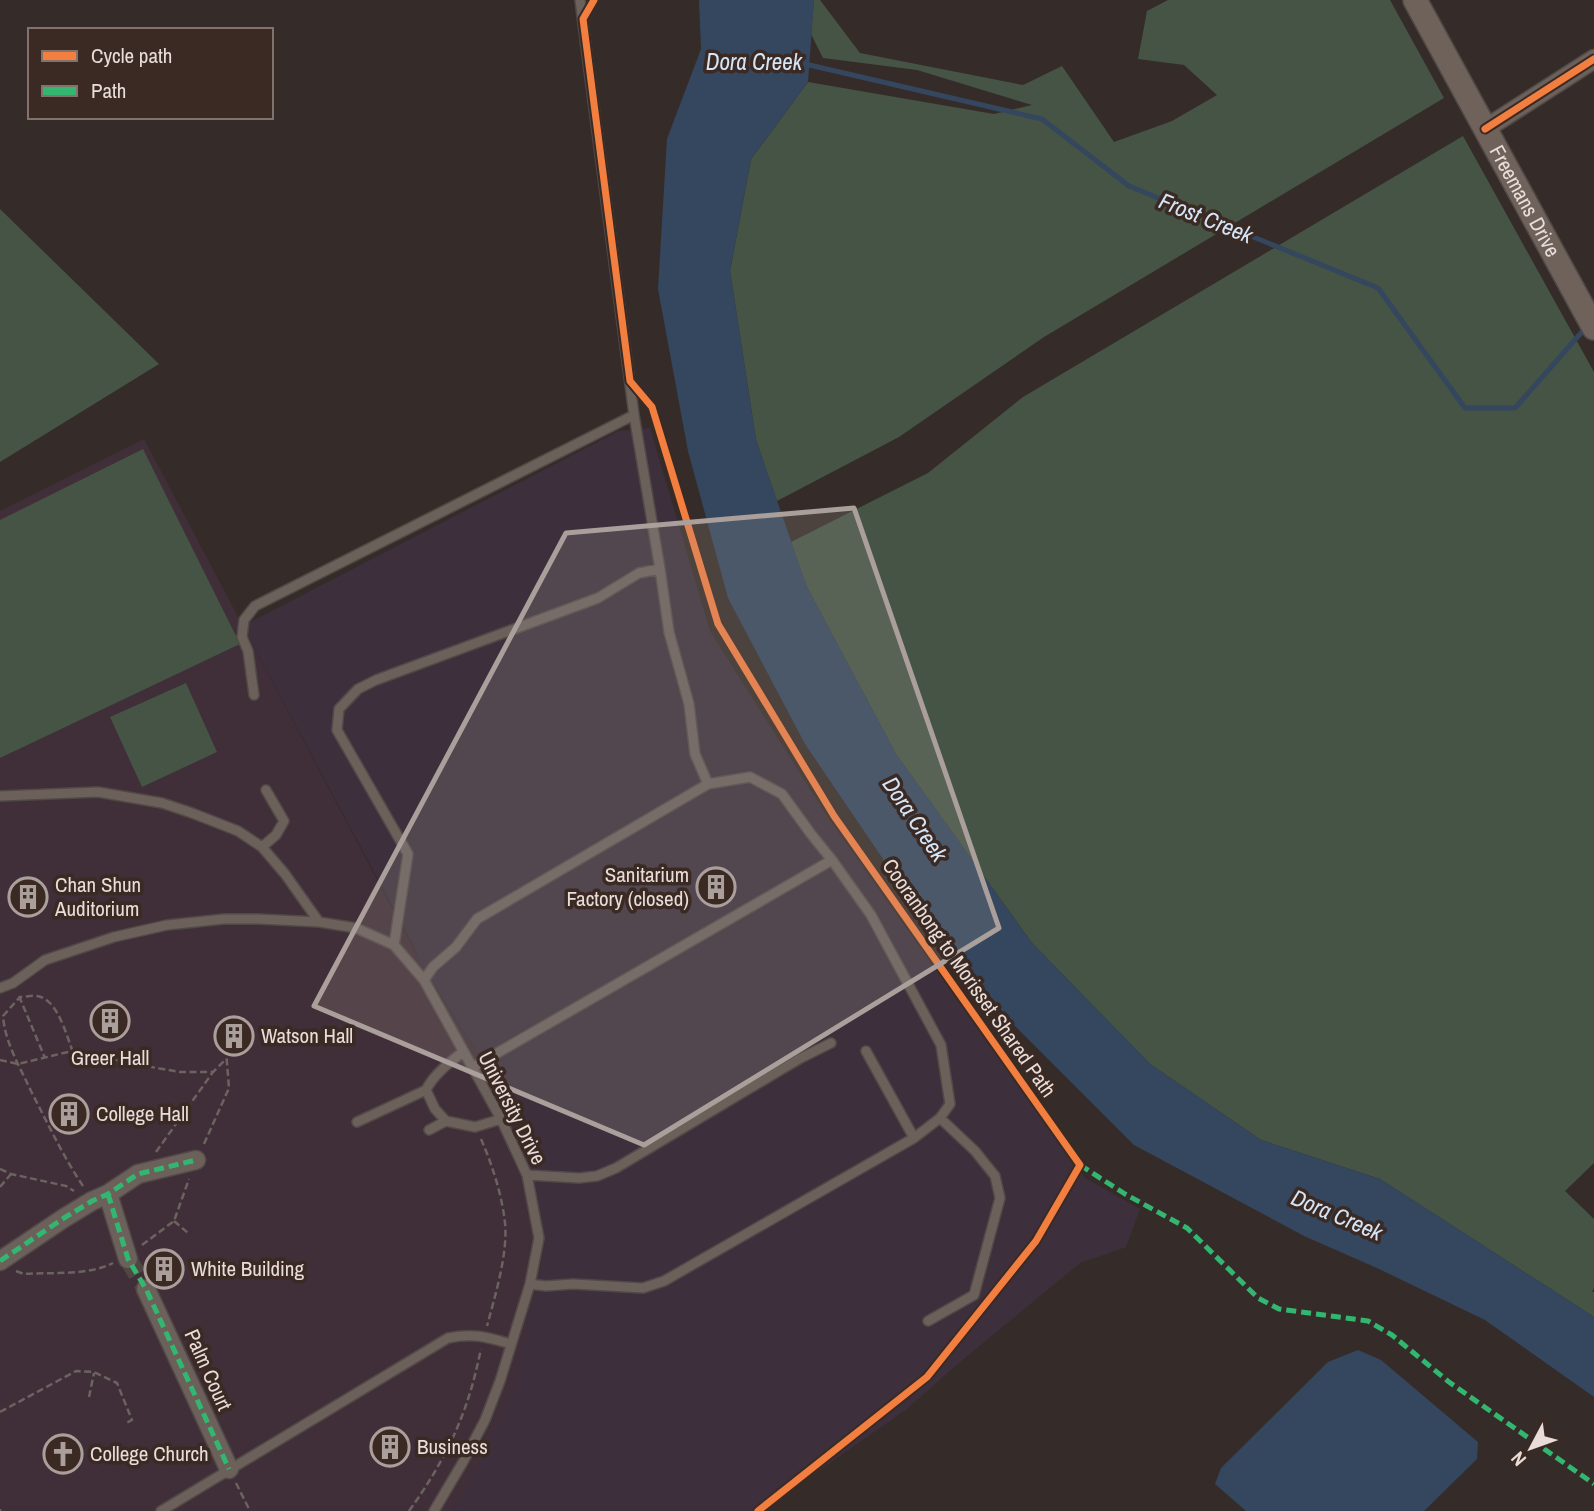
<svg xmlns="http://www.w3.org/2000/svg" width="1594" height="1511" font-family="'Archivo Narrow',sans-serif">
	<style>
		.industrial { fill: #3d303c }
		.education { fill: #402f38 }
		.green { fill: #455444 }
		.water { fill: #34475e }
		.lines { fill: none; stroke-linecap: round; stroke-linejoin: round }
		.stream { stroke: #34475e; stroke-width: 5 }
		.street-tunnel { stroke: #504743; stroke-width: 18; stroke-dasharray: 18 9; stroke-linecap: butt }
		.lane-casing { stroke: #514946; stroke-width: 12 }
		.street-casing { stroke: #514946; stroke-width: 21 }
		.secondary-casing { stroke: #514946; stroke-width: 26 }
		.path { stroke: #6b635f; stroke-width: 2.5; stroke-dasharray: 7 3.5; stroke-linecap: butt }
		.lane { stroke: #6b605a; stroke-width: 9 }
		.street { stroke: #6b605a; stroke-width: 18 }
		.secondary { stroke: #6e625b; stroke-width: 23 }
		.quiet { stroke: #33b770; stroke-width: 5; stroke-dasharray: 10 5; stroke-linecap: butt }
		.cycleway-casing { stroke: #3b2a23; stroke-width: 11 }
		.cycleway { stroke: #f27e40; stroke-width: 7 }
		.marked { fill: #aa9f9b; fill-opacity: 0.2; stroke: #aa9f9b; stroke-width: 5; stroke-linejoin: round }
		.labels { text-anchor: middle; stroke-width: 7; stroke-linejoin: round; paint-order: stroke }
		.street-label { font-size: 21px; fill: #e9ddd9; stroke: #3b2a23 }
		.poi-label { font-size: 21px; fill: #e9ddd9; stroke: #3b2a23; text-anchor: start }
		.water-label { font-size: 23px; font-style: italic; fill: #d4e5f8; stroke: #3b2a23 }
	</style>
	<rect width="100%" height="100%" fill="#352c29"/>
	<path class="industrial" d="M650,428L710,631L825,813L1085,1178L1140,1209L1126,1247L1080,1263L954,1367L907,1409L814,1474L757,1511H453L466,1490L495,1080L423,968L413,945L243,626L619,431Z"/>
	<path class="education" d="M144,439L430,980L495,1080L529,1164L545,1245L514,1390L466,1490L453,1511H0V511Z"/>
	<path class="green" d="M814,0H820L860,53L1023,85L1062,66L1114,142L1172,121L1217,95L1184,65L1138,59L1147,11L1168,0H1390L1444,98L1044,337L899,437L777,501L756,440L730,271L751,159L808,82L994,114L1032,105L917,70L823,58L811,34Z
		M1463,136L1594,372V1163L1565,1191L1594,1219V1288L1592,1292H1594V1317L1380,1179L1261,1140L1150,1064L1032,943L896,754L807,587L791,542L928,473L1023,397Z
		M0,209L159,364L0,462Z
		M143,449L240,644L0,758V520Z
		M186,683L217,752L142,787L110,717Z"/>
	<path class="water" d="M699,0H814L808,82L751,159L730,271L756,440L807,587L896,754L1032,943L1150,1064L1261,1140L1380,1179L1594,1317V1397L1485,1320L1377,1268L1304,1236L1134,1145L1011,1022L900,884L805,744L728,598L688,451L658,289L667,139L701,49Z
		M1358,1350L1381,1360L1478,1442L1477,1459L1424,1511H1246L1215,1484L1221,1468L1328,1362Z"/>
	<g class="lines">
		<path class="stream" d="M805,64L1042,119L1129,186L1378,288L1465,408H1515L1581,333"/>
		<path class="street-tunnel" d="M128,1259L146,1289"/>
		<g class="lane-casing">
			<path id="lane" d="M580,0L634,415L660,569L669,632L689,704L695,754L708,784L750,777L782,794L811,834L832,860L871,915L941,1045L950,1104L940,1118L975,1151L995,1176L1000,1198L974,1295L928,1321
				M254,695L248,651L242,637L244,620L255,606L634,415
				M266,790L284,821L276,835L262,847L285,874L319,922
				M0,796L98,792L162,803L192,813L238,831L262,847
				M394,945L408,854L337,730L339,709L358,689L376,680L598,598L639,573L660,569
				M424,980L433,967L456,947L477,919L708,784
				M0,988L13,983L45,960L114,937L167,925L224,919H258L319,922L356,928L394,945L424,980L501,1119L527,1175L539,1238L530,1284L500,1381L485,1420L463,1462L434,1511
				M866,1051L914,1138
				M463,1052C449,1063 434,1074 426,1090L435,1109L446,1121L475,1127L501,1119
				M473,1067L832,860
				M357,1122L426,1090
				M429,1130L446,1121
				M527,1175L579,1178L597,1176L616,1168L799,1059L831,1043
				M530,1284L546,1286L573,1284L643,1288L664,1281L914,1138L940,1118
				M161,1511L448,1338C474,1333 486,1337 511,1344"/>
		</g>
		<g class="street-casing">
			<path id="street" d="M1485,129L1594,59
				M108,1194L128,1259
				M0,1261L64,1218L92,1201L108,1194L138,1174L196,1160
				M146,1289L229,1469"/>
		</g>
		<g class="secondary-casing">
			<g id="secondary">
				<path id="s1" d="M1415,0L1594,328"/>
			</g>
		</g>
		<path class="path" d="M19,996L45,1058
			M73,1052C66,1035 58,999 37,996C32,995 25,997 20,997L3,1016C5,1043 20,1067 31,1091C48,1124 63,1156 83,1186
			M0,1060L18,1064L72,1051L114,1060L148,1053
			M117,1061L180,1072H213L226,1059
			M481,1139C492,1164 502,1195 505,1223C508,1254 495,1296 487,1326
			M204,1144L229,1088L226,1051
			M156,1152L213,1072
			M0,1169L11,1174L66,1186L74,1191
			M0,1187L11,1174
			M174,1221L188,1233
			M142,1245L174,1221L189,1179
			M16,1271L24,1274C51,1272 88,1276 113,1263
			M89,1397L94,1373
			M0,1412L76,1371L94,1372L117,1383L132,1420L126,1423
			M236,1483L250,1511
			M0,1509V1511
			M409,1511C433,1478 454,1441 467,1402C473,1385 477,1367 481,1349"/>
		<use href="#lane" class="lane"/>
		<use href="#street" class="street"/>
		<use href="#secondary" class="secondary"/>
		<path class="quiet" d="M1080,1165L1125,1194L1187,1228L1258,1298L1279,1309L1368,1321L1392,1335L1449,1382L1594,1484
			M108,1194L128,1259L146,1289L229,1469
			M0,1261L64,1218L92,1201L108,1194L138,1174L196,1160"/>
		<g class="cycleway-casing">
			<path id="cycleway" d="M594,0L583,19L630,381L652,407L718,624L834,816L1080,1165L1036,1241L927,1377L758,1511
				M1485,129L1594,59"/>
		</g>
		<use href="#cycleway" class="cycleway"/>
	</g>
	<path class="marked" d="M854,508L999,928L644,1145L314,1006L566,533Z"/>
	<defs>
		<g id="building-ring" transform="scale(2.0125)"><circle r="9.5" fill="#3b2a23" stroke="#aa9f9b" stroke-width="1.5"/><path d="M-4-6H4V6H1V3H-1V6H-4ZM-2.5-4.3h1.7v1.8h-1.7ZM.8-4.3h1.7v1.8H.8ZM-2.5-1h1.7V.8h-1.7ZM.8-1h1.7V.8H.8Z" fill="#aa9f9b"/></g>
		<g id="church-ring" transform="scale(2.0125)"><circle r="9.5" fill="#3b2a23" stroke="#aa9f9b" stroke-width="1.5"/><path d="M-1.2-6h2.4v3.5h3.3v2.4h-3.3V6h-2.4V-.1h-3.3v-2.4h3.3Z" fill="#aa9f9b"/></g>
	</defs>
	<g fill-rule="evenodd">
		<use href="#building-ring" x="716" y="887"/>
		<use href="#building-ring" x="28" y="897"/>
		<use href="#building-ring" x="110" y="1021"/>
		<use href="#building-ring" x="234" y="1036"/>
		<use href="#building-ring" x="69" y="1114"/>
		<use href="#building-ring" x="164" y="1269"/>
		<use href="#building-ring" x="390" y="1447"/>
		<use href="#church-ring" x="63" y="1454"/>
	</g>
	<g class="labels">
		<g class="street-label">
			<text dy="7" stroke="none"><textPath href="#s1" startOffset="229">Freemans Drive</textPath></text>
			<text transform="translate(969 978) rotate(55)" y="7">Cooranbong to Morisset Shared Path</text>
			<text transform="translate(512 1108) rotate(63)" y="7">University Drive</text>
			<text transform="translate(208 1370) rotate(66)" y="7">Palm Court</text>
		</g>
		<g class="poi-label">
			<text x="689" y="882" text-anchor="end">Sanitarium<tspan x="689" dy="24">Factory (closed)</tspan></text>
			<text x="55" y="892">Chan Shun<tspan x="55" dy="24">Auditorium</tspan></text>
			<text x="261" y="1043">Watson Hall</text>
			<text x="110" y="1065" text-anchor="middle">Greer Hall</text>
			<text x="96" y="1121">College Hall</text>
			<text x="191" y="1276">White Building</text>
			<text x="417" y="1454">Business</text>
			<text x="90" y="1461">College Church</text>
		</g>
		<g class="water-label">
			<text x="754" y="70">Dora Creek</text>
			<text transform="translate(1206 218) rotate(22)" y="8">Frost Creek</text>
			<text transform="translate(915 819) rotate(56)" y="8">Dora Creek</text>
			<text transform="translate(1337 1215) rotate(23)" y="8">Dora Creek</text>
		</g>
	</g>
	<rect x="28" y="28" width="245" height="91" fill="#3b2a23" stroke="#81726c" stroke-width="2"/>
	<rect x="42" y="51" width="35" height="10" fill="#f27e40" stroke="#81726c" stroke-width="2"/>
	<text x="91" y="63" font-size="21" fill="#e9ddd9">Cycle path</text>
	<rect x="42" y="86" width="35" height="10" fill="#33b770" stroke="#81726c" stroke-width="2"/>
	<text x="91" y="98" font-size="21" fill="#e9ddd9">Path</text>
	<g transform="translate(1531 1448) rotate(229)" stroke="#3b2a23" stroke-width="5" paint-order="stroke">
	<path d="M0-5L12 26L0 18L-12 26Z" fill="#e9ddd9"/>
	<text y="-10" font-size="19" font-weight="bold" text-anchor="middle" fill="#e9ddd9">N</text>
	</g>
</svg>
